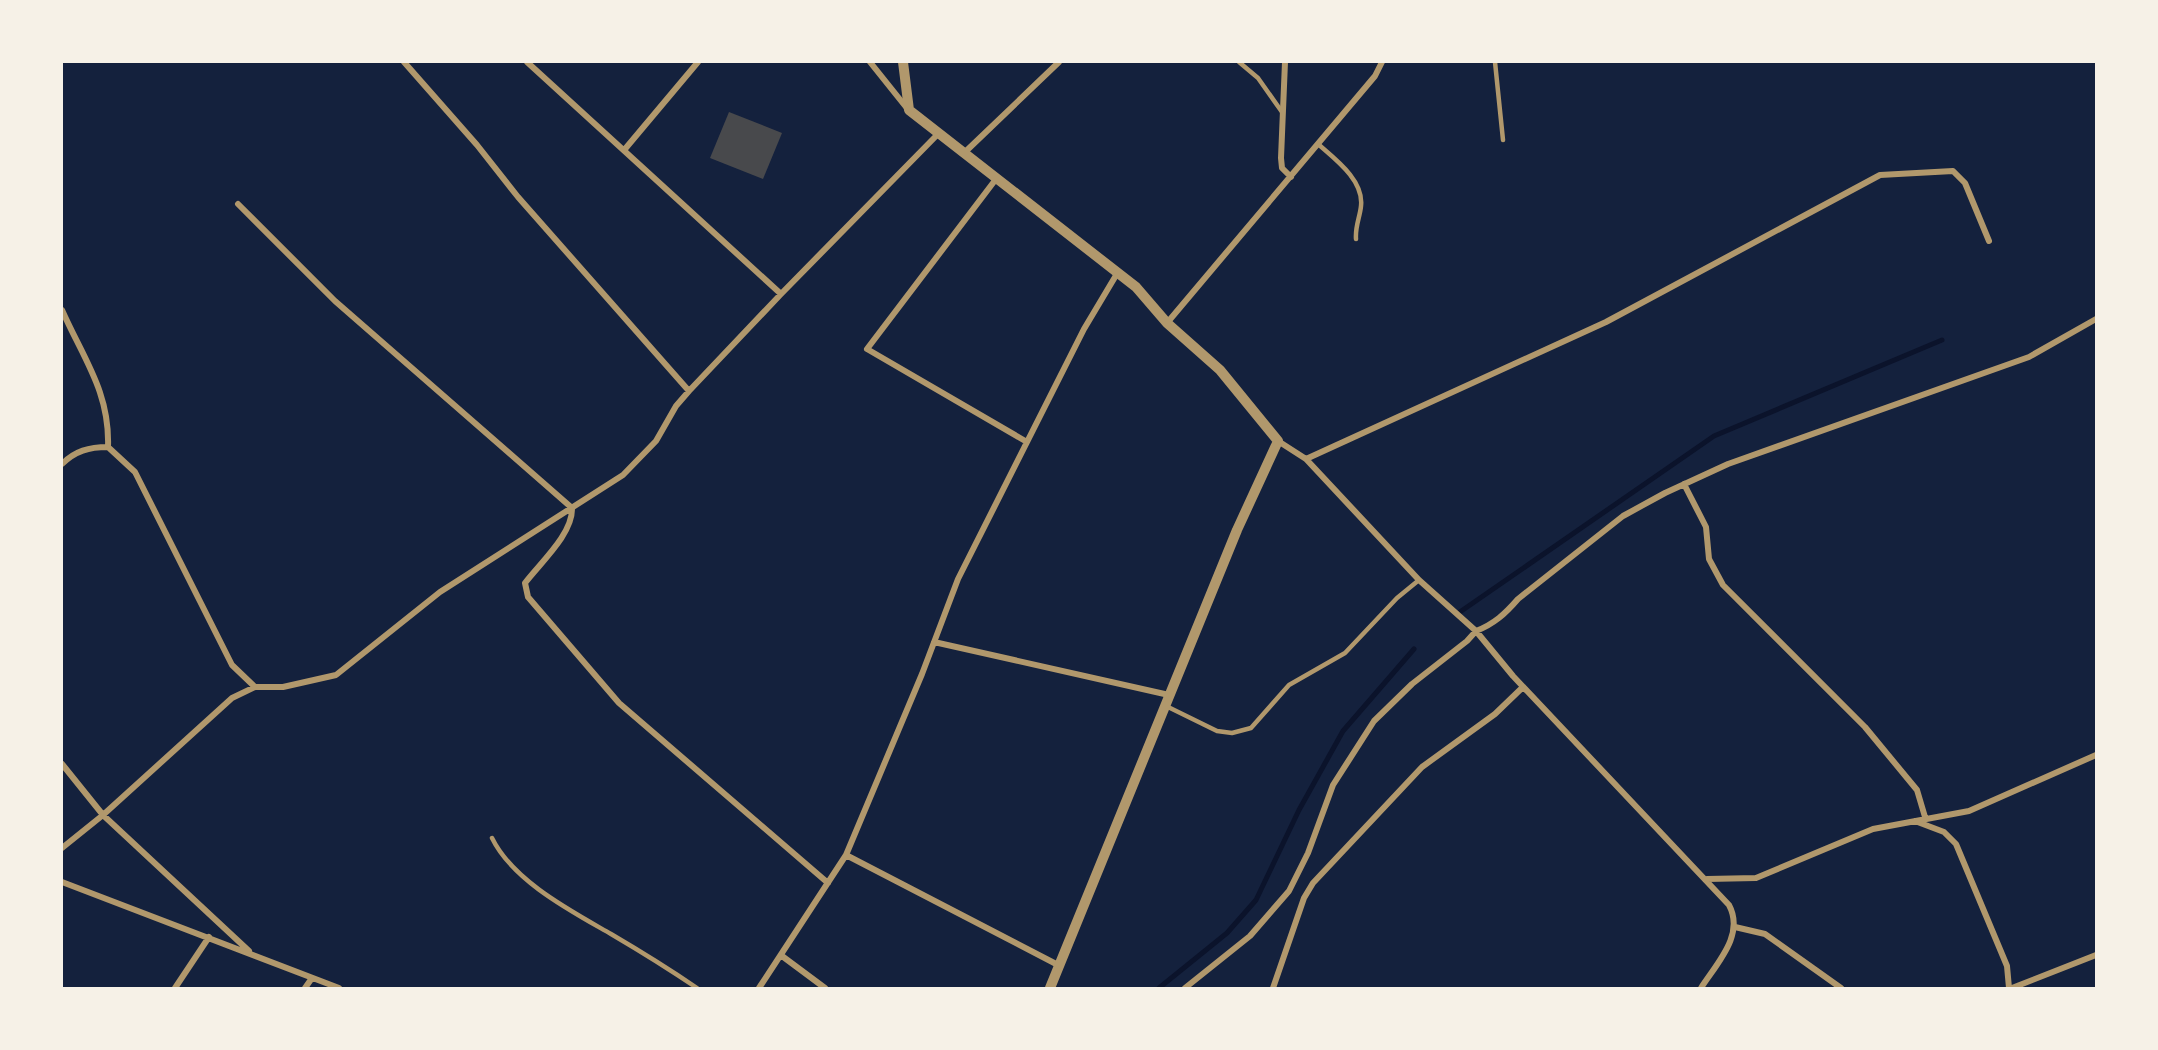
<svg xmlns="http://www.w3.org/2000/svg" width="2158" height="1050" font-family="'Noto Sans',sans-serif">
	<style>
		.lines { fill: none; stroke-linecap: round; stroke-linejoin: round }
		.stream { stroke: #0b132b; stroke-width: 5 }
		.building { fill: #48494c }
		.service { stroke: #b1986c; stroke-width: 4.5 }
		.minor { stroke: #b1986c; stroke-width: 6 }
		.tertiary { stroke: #b1986c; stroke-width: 10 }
	</style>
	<rect width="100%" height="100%" fill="#14213d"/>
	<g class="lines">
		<path class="stream" d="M1457,614L1714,436L1942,340
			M1159,988L1227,933L1256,900L1299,810L1343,731L1414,649"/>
	</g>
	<path class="building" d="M729,112L782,133L763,179L710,158Z"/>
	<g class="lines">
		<path class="service" d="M1239,62L1258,78L1282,112
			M1495,62L1503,140
			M1318,144C1335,159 1364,180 1361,206C1360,217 1355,226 1356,239
			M1166,706L1217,731L1232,733L1251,728L1289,685L1345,653L1397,598L1419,580
			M492,838C513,881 571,911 611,934C640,951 669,969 697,988"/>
		<path class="minor" d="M404,62L477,145L518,197L689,391
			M527,62L781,294
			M870,62L906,107
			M1285,62L1281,158L1282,168L1291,177
			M625,149L698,62
			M963,154L1059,62
			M996,179L867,349L1027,442
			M238,204L335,301L572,508C573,534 540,563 525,583L528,597L619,703L828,883
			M62,310C83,358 110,392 108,447
			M1167,323L1375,76L1382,62
			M1278,441L1306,459L1419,580L1476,631C1494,624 1505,614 1518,599L1623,516L1665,493L1728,464L2029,357L2096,319
			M1306,459L1606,322L1880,175L1953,171L1965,183L1989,241
			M62,464C75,451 89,447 108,447L135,472L232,665L255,687
			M1684,484L1706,527L1709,559L1723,585L1865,727L1917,790L1925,817
			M934,642L1169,695
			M62,764L103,815L249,951
			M1915,821L1944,832L1956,844L2007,966L2009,988
			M62,848L103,815L232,698L255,687H283L336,675L440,592L623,475L656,441L676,406L689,391L781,294L938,134
			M846,855L1060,966
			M1707,879L1756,878L1873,829L1969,811L2096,755
			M62,882L339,988
			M1735,927L1765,934L1841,988
			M782,956L825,988
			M175,988L209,937
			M305,988L312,978
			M759,988L846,855L922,674L958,579L1084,329L1118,272
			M1185,988L1250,936L1289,891L1308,853L1333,785L1374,721L1412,684L1467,641L1476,631L1513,676L1729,905C1745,935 1717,963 1701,988
			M1273,988L1304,898L1313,883L1422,767L1495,714L1523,687
			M2012,988L2096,955"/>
		<path class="tertiary" d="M903,62L909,110L1136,287L1167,323L1220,370L1278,441L1237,530L1050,988"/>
	</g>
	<rect width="2158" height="1050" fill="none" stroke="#f6f1e7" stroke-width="126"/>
</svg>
